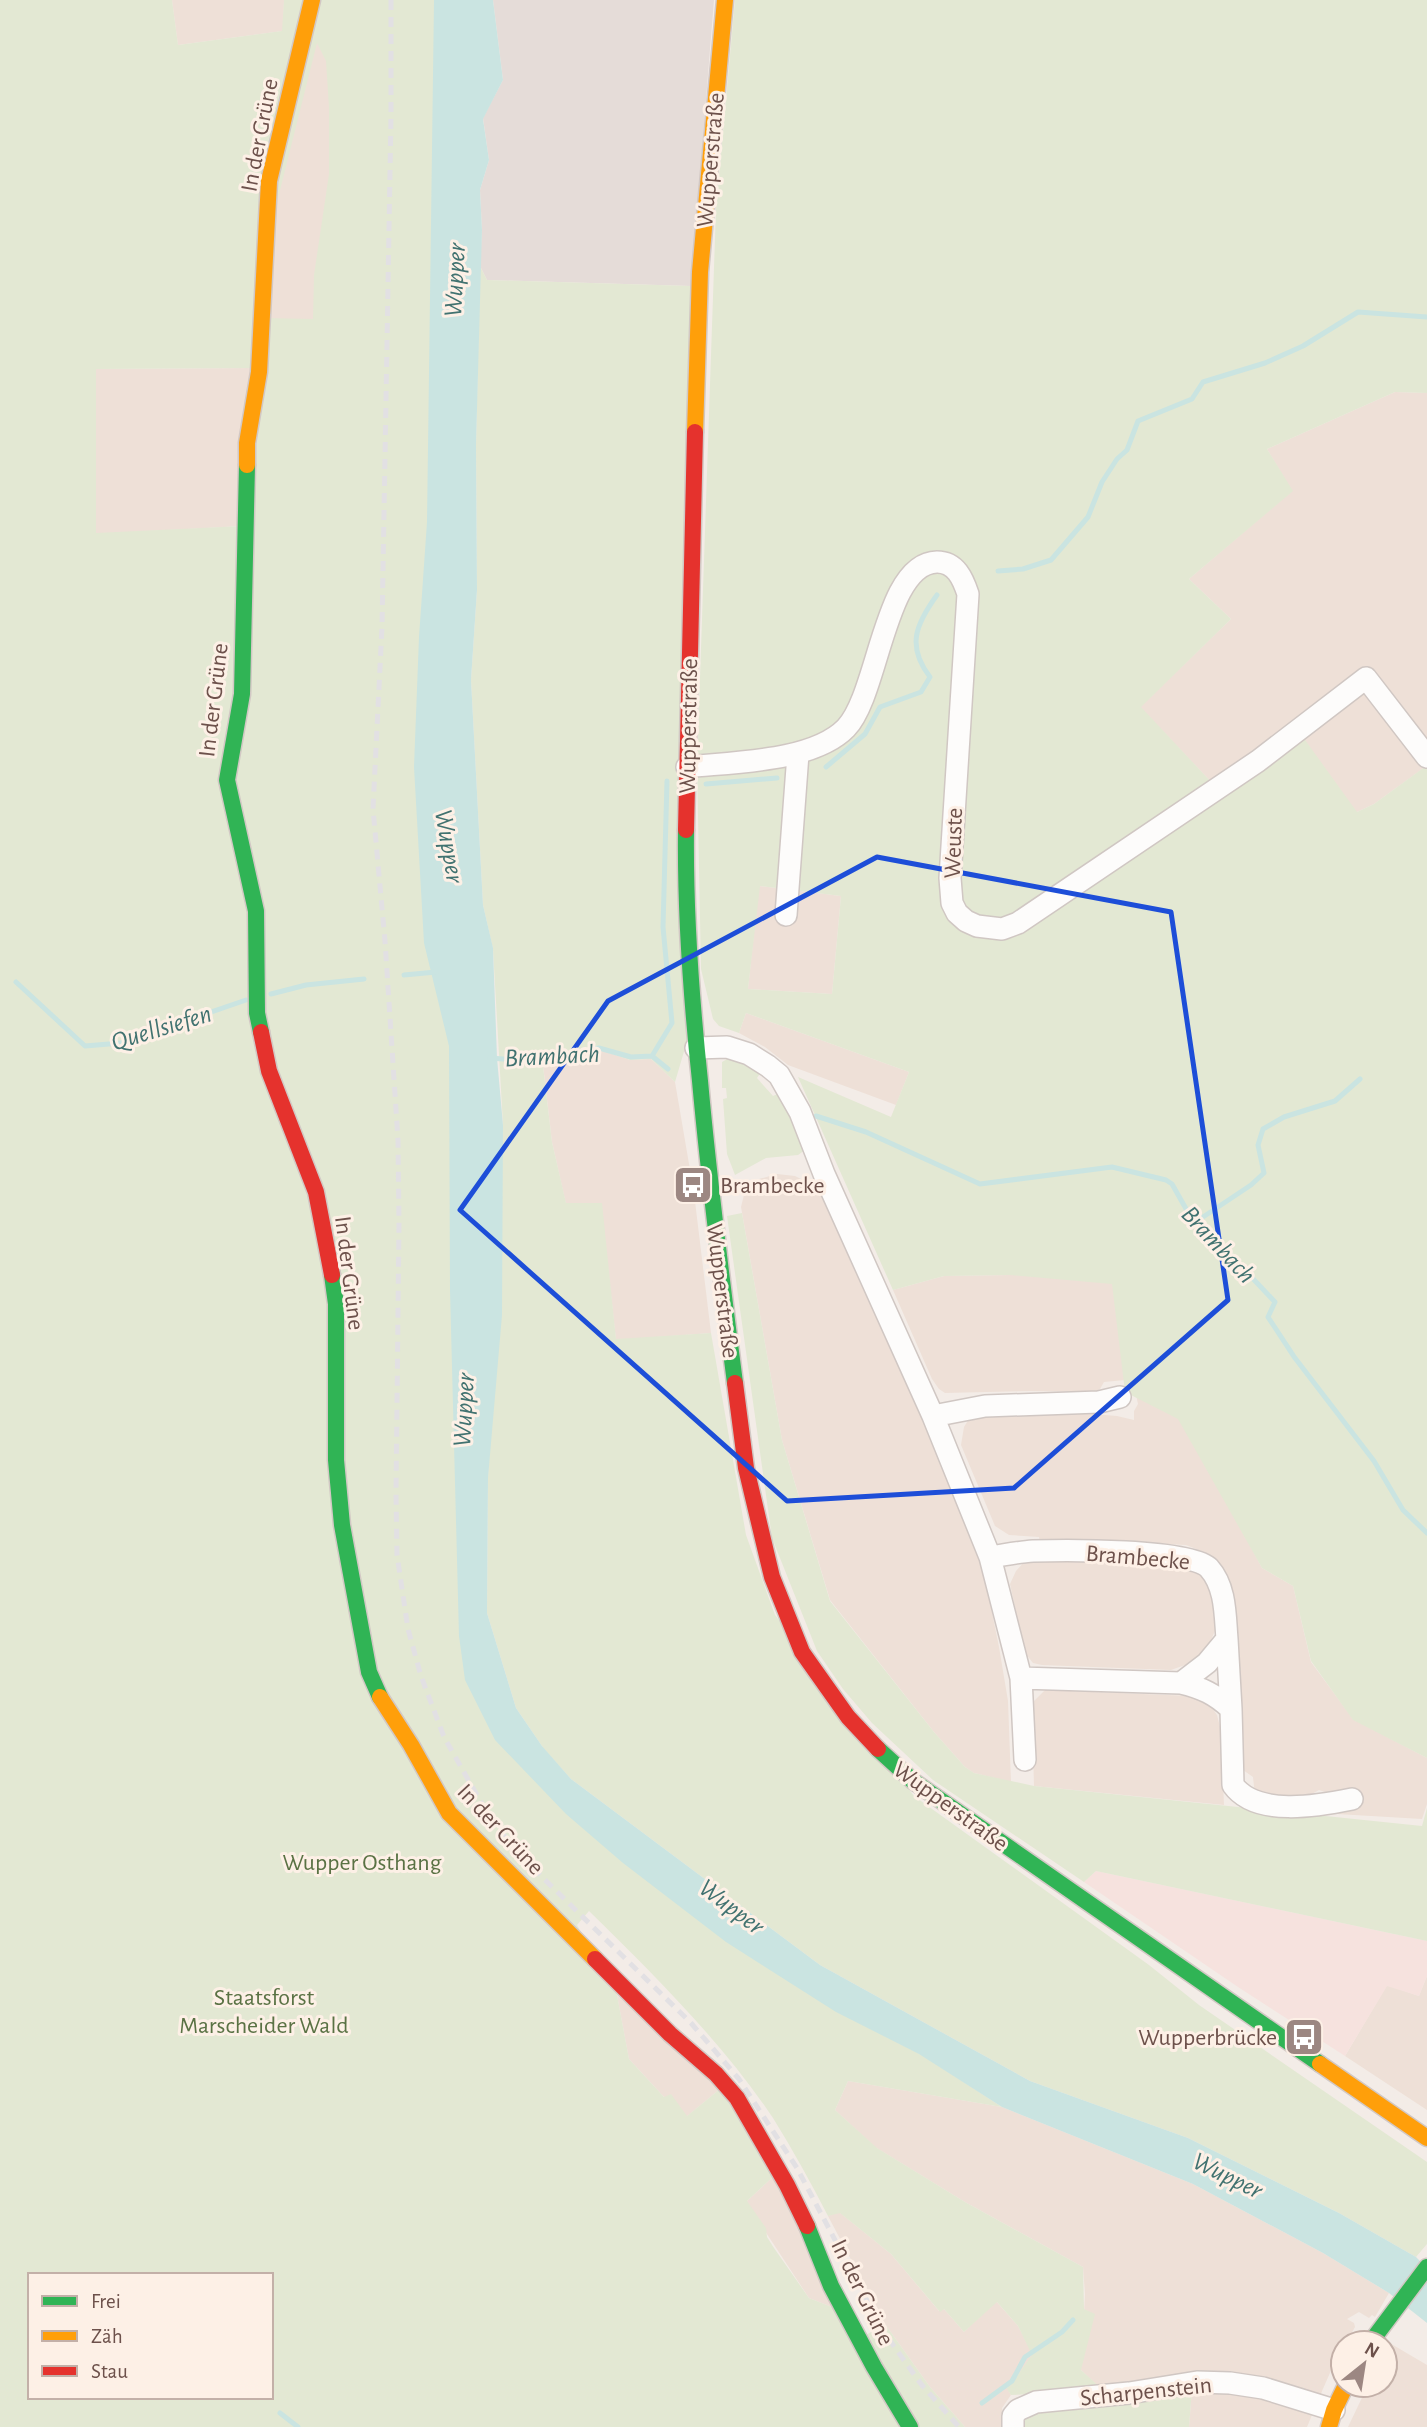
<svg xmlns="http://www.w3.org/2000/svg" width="1427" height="2427" font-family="'Alegreya Sans',sans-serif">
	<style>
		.residential { fill: #eee0d7 }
		.commercial { fill: #f6e2de }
		.industrial { fill: #e5dcd8 }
		.green { fill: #e3e8d3; fill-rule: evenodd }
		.water { fill: #cae4e1 }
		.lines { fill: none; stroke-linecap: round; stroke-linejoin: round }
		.stream { stroke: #cae4e1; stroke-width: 5 }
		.street-casing { stroke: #d0c7c3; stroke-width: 24 }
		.fast-casing { stroke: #d2c8c4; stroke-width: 19 }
		.slow-casing { stroke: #d2c8c4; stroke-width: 19 }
		.jam-casing { stroke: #d2c8c4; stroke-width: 19 }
		.street { stroke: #fdfcfb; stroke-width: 21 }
		.fast { stroke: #30b455; stroke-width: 16 }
		.slow { stroke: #ff9f0a; stroke-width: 16 }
		.jam { stroke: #e5322d; stroke-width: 16 }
		.rail { stroke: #e2e0e3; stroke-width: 5; stroke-dasharray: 10 7; stroke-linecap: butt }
		.marked { fill: none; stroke: #1d4ed8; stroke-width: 5; stroke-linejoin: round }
		.labels { text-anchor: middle; stroke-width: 6; stroke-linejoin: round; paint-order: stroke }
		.street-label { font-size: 24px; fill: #6d514b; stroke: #fdf0e6 }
		.poi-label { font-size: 24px; fill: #6d514b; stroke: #fdf0e6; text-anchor: start }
		.park-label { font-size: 24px; fill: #5a7244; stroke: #fdf0e6 }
		.water-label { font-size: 26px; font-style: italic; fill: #417270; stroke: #fdf0e6 }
	</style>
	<rect width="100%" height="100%" fill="#f3ece7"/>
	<path class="residential" d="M172,0H284L283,31L178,45Z
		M314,0L386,320L264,319L267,242Z
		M254,368L242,526L96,534V369Z
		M1395,392L1427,393V768L1425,767L1374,804L1357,812L1214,785L1140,707L1231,619L1189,579L1292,491L1267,449Z
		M759,886L841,896L832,994L748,989Z
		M746,1013L909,1072L896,1105L788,1065L765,1047L739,1033Z
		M600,1050L630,1060L651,1059L675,1082L694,1193L711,1333L616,1340L601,1203L566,1204L552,1142L543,1065L549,1060Z
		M777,1174L795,1176L809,1183L820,1192L831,1209L922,1416L973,1539L987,1588L999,1647L1008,1701L1011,1782L974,1773L965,1767L934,1732L830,1600L782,1440L741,1207L745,1191L759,1179Z
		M1111,1269L1125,1380L1104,1382L1100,1389L1094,1392L1030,1391L945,1393L939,1389L932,1379L893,1290L944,1276L1010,1275Z
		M1135,1390L1179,1412L1262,1568L1293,1586L1311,1662L1353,1719L1427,1758V1804L1422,1819L1337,1814L1339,1797L1319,1790L1300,1801L1255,1796L1253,1777L1243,1770L1234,1593L1220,1564L1204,1552L1186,1545L1092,1540L1040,1542L1039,1537L1009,1535L995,1526L961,1445L964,1427L969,1419L997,1413H1081L1117,1416L1134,1420V1411L1138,1404Z
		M1142,1559L1198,1572L1206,1579L1215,1609V1631L1206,1651L1188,1664L1171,1670L1042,1665L1033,1663L1025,1653L1010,1584L1016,1571L1025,1561Z
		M1045,1690L1191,1696L1208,1702L1217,1715L1221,1731L1224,1805L1034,1786L1032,1711L1034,1701Z
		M1427,1976V2110L1345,2056L1387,1985L1419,1996Z
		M617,1995L720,2089L686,2117L664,2097L629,2059Z
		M848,2081L1002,2107L1193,2184L1323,2253L1389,2293L1375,2317L1372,2315L1369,2318L1359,2312L1347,2319L1354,2323L1355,2327L1346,2343H1343L1319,2398L1255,2381L1103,2391L1081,2370L1085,2294L1083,2267L965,2202L875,2147L835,2110Z
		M775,2175L837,2309L809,2298L746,2202Z
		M839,2212L891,2254L939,2311L944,2309L964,2332L996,2301L1018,2326L1033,2355L1012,2383L1006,2386L1011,2395L1002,2408L1007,2427H965L930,2387L885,2324L828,2216Z
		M1388,2342L1427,2365V2427H1348L1368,2385H1385V2350Z
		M1192,2388H1222L1314,2410L1307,2427H1189Z"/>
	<path class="commercial" d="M1096,1871L1427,1941V1976L1419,1996L1387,1986L1345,2056L1238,1987L1084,1882Z"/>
	<path class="industrial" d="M493,0H714L691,286L487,280L480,266L482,230L480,190L489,160L483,118L503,80Z"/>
	<path class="green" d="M0,0H172L178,45L282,31L284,0H453L473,1594L512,1731L838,2012L922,2055L1002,2107L848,2081L835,2110L877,2148L965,2202L1083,2267L1084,2309L1095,2314L1081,2370L1104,2391L1193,2377L1189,2427H1018L1020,2418L1102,2391L1011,2395L1005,2386L1012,2383L1032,2355L1018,2326L997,2302L964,2332L944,2309L940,2312L891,2254L840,2213L828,2216C811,2183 793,2150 773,2118C722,2042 654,1975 589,1911L577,1925L617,1995L629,2059L664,2097L671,2094L687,2116L720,2089L775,2175L747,2201L766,2228L767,2237L774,2248L809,2298L837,2309L852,2343L885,2324L930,2387L965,2427H0ZM317,43L326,61L329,107V174L314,275L313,319L264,318L267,242ZM254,368L242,526L96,533V369ZM30,2275H271V2397H30Z
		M735,0H1427V393L1395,392L1267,449L1293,491L1189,579L1231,619L1141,707L1214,785L1295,726L1357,812L1374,804L1426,766L1427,768V1758L1353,1720L1311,1661L1293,1586L1262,1568L1178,1419L1125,1392L1112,1284L1010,1275L944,1276L893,1290L798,1077L891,1117L909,1072L746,1013L739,1033L719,1026L713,1019L701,969L697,765L716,209ZM760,886L841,896L832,994L748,989Z
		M480,266L487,280L691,286L688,1038L675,1082L651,1059L630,1060L600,1050L549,1060L543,1066L552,1142L566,1203H602L616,1339L711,1333L746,1535L775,1615L914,1796L1149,1965L1199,2005L1427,2162V2244L1416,2257L1339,2213L1188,2138L1030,2081L820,1965L571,1779L544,1749L516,1708L487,1613L488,1478L503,1125L493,949L483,905L471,680L477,590L476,445Z
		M729,1058L738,1059L761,1072L757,1078L773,1096L782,1092L805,1150L798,1155L766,1158L735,1175L727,1154L723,1099L727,1098L726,1088H722V1062Z
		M742,1213L782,1440L830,1601L934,1732L965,1767L974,1773L1034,1786L1422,1826L1427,1808V1941L1096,1871L1084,1882L933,1780L872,1723L843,1689L817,1651L772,1538L727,1216Z"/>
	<path class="water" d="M434,0H493L503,80L483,119L489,160L480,190L482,230L476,445L477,590L471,680L483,905L493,948L497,1058L503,1125L502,1315L488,1478L487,1613L516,1708L542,1746L571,1779L820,1965L1030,2081L1188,2138L1339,2213L1416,2257L1427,2268V2323L1389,2293L1323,2253L1193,2184L1002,2107L919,2054L836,2012L726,1942L623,1863L566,1814L495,1740L465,1680L459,1636L450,1290L449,1046L424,943L414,767L419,637L427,522Z"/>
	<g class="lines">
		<path class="stream" d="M998,571L1023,569L1051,560L1088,517L1102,482L1117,459L1127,450L1138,421L1192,399L1203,382L1265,363L1303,346L1358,312L1427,317
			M826,767L865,734L880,707L921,692L930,677C906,646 916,624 937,595
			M706,784L777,778
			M404,975L436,972
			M16,982L85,1046L121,1043L246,1000
			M271,994L306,985L364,979
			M652,1056L672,1023L663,927L667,781
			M490,1058L532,1061L549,1055L577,1053L599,1048L631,1057L652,1056L668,1069
			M816,1116L866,1132L980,1184L1112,1167L1166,1180L1172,1184L1194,1223L1225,1249L1275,1302L1268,1317L1295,1358L1374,1461L1403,1510L1427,1533
			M1194,1223L1251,1185L1264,1173L1258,1145L1263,1129L1284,1117L1335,1101L1360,1079
			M982,2403L1012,2381L1025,2357L1062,2332L1073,2320
			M280,2413L298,2427"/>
		<g class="street-casing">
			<path id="street" d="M687,767C732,762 813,762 846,728C879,694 884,563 937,562C956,562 963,579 968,594L950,878L952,903L957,913L966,921L977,926L1002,929L1018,923L1258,761L1366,678L1427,757
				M786,915L798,754
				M696,1048L727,1047L749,1054L768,1066L779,1075L800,1112L824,1174L933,1416L990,1557L1021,1678L1025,1760
				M933,1416L985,1406L1099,1402L1120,1397
				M990,1557C1004,1555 1019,1552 1033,1551C1063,1550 1191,1549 1209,1568C1226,1587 1225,1615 1227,1639L1207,1663L1181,1683L1021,1678
				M1227,1639L1231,1709
				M1181,1683C1202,1688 1215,1694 1231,1709L1233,1785C1256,1817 1318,1806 1352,1799
				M1013,2427V2416L1018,2410L1036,2402L1129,2393L1197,2382L1230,2383L1263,2388L1334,2410"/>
		</g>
		<g class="fast-casing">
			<path id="fast" d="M247,465L242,694L227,780L256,911L257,1013L261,1032
				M686,830C685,915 691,996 700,1081C709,1182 722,1282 735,1383
				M332,1275L336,1304V1460L342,1525L369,1672L380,1697
				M878,1749L913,1781L1320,2064
				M807,2226L831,2286L874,2367L910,2427
				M1370,2343L1427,2267"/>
		</g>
		<g class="slow-casing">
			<path id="slow" d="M695,432L700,272L725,0
				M247,465V443L259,372L269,181L312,0
				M380,1697L411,1745L449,1813L595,1959
				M1320,2064L1427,2138
				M1329,2427L1334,2410L1346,2385"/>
		</g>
		<g class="jam-casing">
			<path id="jam" d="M686,830L695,432
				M261,1032L269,1071L316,1192L332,1275
				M735,1383L746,1468L772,1577L802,1652L848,1717L878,1749
				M595,1959L670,2034L716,2074L737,2098L787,2185L807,2226"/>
		</g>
		<use href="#street" class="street"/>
		<use href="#fast" class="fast"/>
		<use href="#slow" class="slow"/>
		<use href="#jam" class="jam"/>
		<path class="rail" d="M391,0V116L382,627L373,809L385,941L398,1140L399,1223L396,1493L397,1555L408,1629L421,1676L444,1737L486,1811L506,1838L540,1875L691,2023L739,2079L797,2168L883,2331L921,2384L959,2427"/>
	</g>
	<path class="marked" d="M877,857L1171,912L1228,1300L1014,1488L787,1501L460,1210L608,1001Z"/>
	<defs>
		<g id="bus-square" transform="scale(2.0125)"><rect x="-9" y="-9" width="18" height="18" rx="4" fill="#9c8782" stroke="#fdf0e6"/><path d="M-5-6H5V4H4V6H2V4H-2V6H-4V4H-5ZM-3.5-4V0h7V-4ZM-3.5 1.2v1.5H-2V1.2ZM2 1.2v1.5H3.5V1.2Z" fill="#fff"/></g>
	</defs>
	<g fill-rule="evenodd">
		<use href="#bus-square" x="693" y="1185"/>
		<use href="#bus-square" x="1304" y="2037"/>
	</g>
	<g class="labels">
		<g class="street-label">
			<text transform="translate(259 135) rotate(-79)" y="8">In der Grüne</text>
			<text transform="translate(710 160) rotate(-85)" y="8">Wupperstraße</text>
			<text transform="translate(213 700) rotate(-83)" y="8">In der Grüne</text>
			<text transform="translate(688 726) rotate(-89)" y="8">Wupperstraße</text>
			<text transform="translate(953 843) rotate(-88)" y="8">Weuste</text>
			<text transform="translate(350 1273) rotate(83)" y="8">In der Grüne</text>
			<text transform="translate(723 1291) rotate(83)" y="8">Wupperstraße</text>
			<text transform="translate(1138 1557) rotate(5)" y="8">Brambecke</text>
			<text transform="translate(951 1806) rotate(36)" y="8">Wupperstraße</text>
			<text transform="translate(501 1829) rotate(47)" y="8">In der Grüne</text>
			<text transform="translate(863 2292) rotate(64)" y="8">In der Grüne</text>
			<text transform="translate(1146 2391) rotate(-6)" y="8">Scharpenstein</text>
		</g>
		<g class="poi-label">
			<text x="720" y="1193">Brambecke</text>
			<text x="1277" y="2045" text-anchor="end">Wupperbrücke</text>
		</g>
		<g class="park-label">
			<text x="362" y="1870">Wupper Osthang</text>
			<text x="264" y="2005">Staatsforst<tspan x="264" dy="28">Marscheider Wald</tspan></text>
		</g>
		<g class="water-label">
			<text transform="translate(454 280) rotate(-87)" y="9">Wupper</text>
			<text transform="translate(450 846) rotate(80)" y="9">Wupper</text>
			<text transform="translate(161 1027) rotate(-17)" y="9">Quellsiefen</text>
			<text transform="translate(552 1055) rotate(-3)" y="9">Brambach</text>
			<text transform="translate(1219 1244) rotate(47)" y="9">Brambach</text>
			<text transform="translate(463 1410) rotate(-87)" y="9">Wupper</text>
			<text transform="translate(732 1906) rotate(37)" y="9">Wupper</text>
			<text transform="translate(1228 2175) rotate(26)" y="9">Wupper</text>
		</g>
	</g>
	<rect x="28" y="2273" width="245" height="126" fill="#fdf0e6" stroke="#c3b0a8" stroke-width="2"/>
	<rect x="42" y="2296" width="35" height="10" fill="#30b455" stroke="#c3b0a8" stroke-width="2"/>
	<text x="91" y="2308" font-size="21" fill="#6d514b">Frei</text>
	<rect x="42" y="2331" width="35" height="10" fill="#ff9f0a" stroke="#c3b0a8" stroke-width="2"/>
	<text x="91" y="2343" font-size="21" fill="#6d514b">Zäh</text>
	<rect x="42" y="2366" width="35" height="10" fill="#e5322d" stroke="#c3b0a8" stroke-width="2"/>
	<text x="91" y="2378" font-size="21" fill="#6d514b">Stau</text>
	<g transform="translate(1364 2364) rotate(30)"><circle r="33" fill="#fdf0e6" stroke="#c3b0a8" stroke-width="2"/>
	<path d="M0-5L12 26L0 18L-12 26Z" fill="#9c8782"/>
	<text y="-10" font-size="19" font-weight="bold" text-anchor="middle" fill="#6d514b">N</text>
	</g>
</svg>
